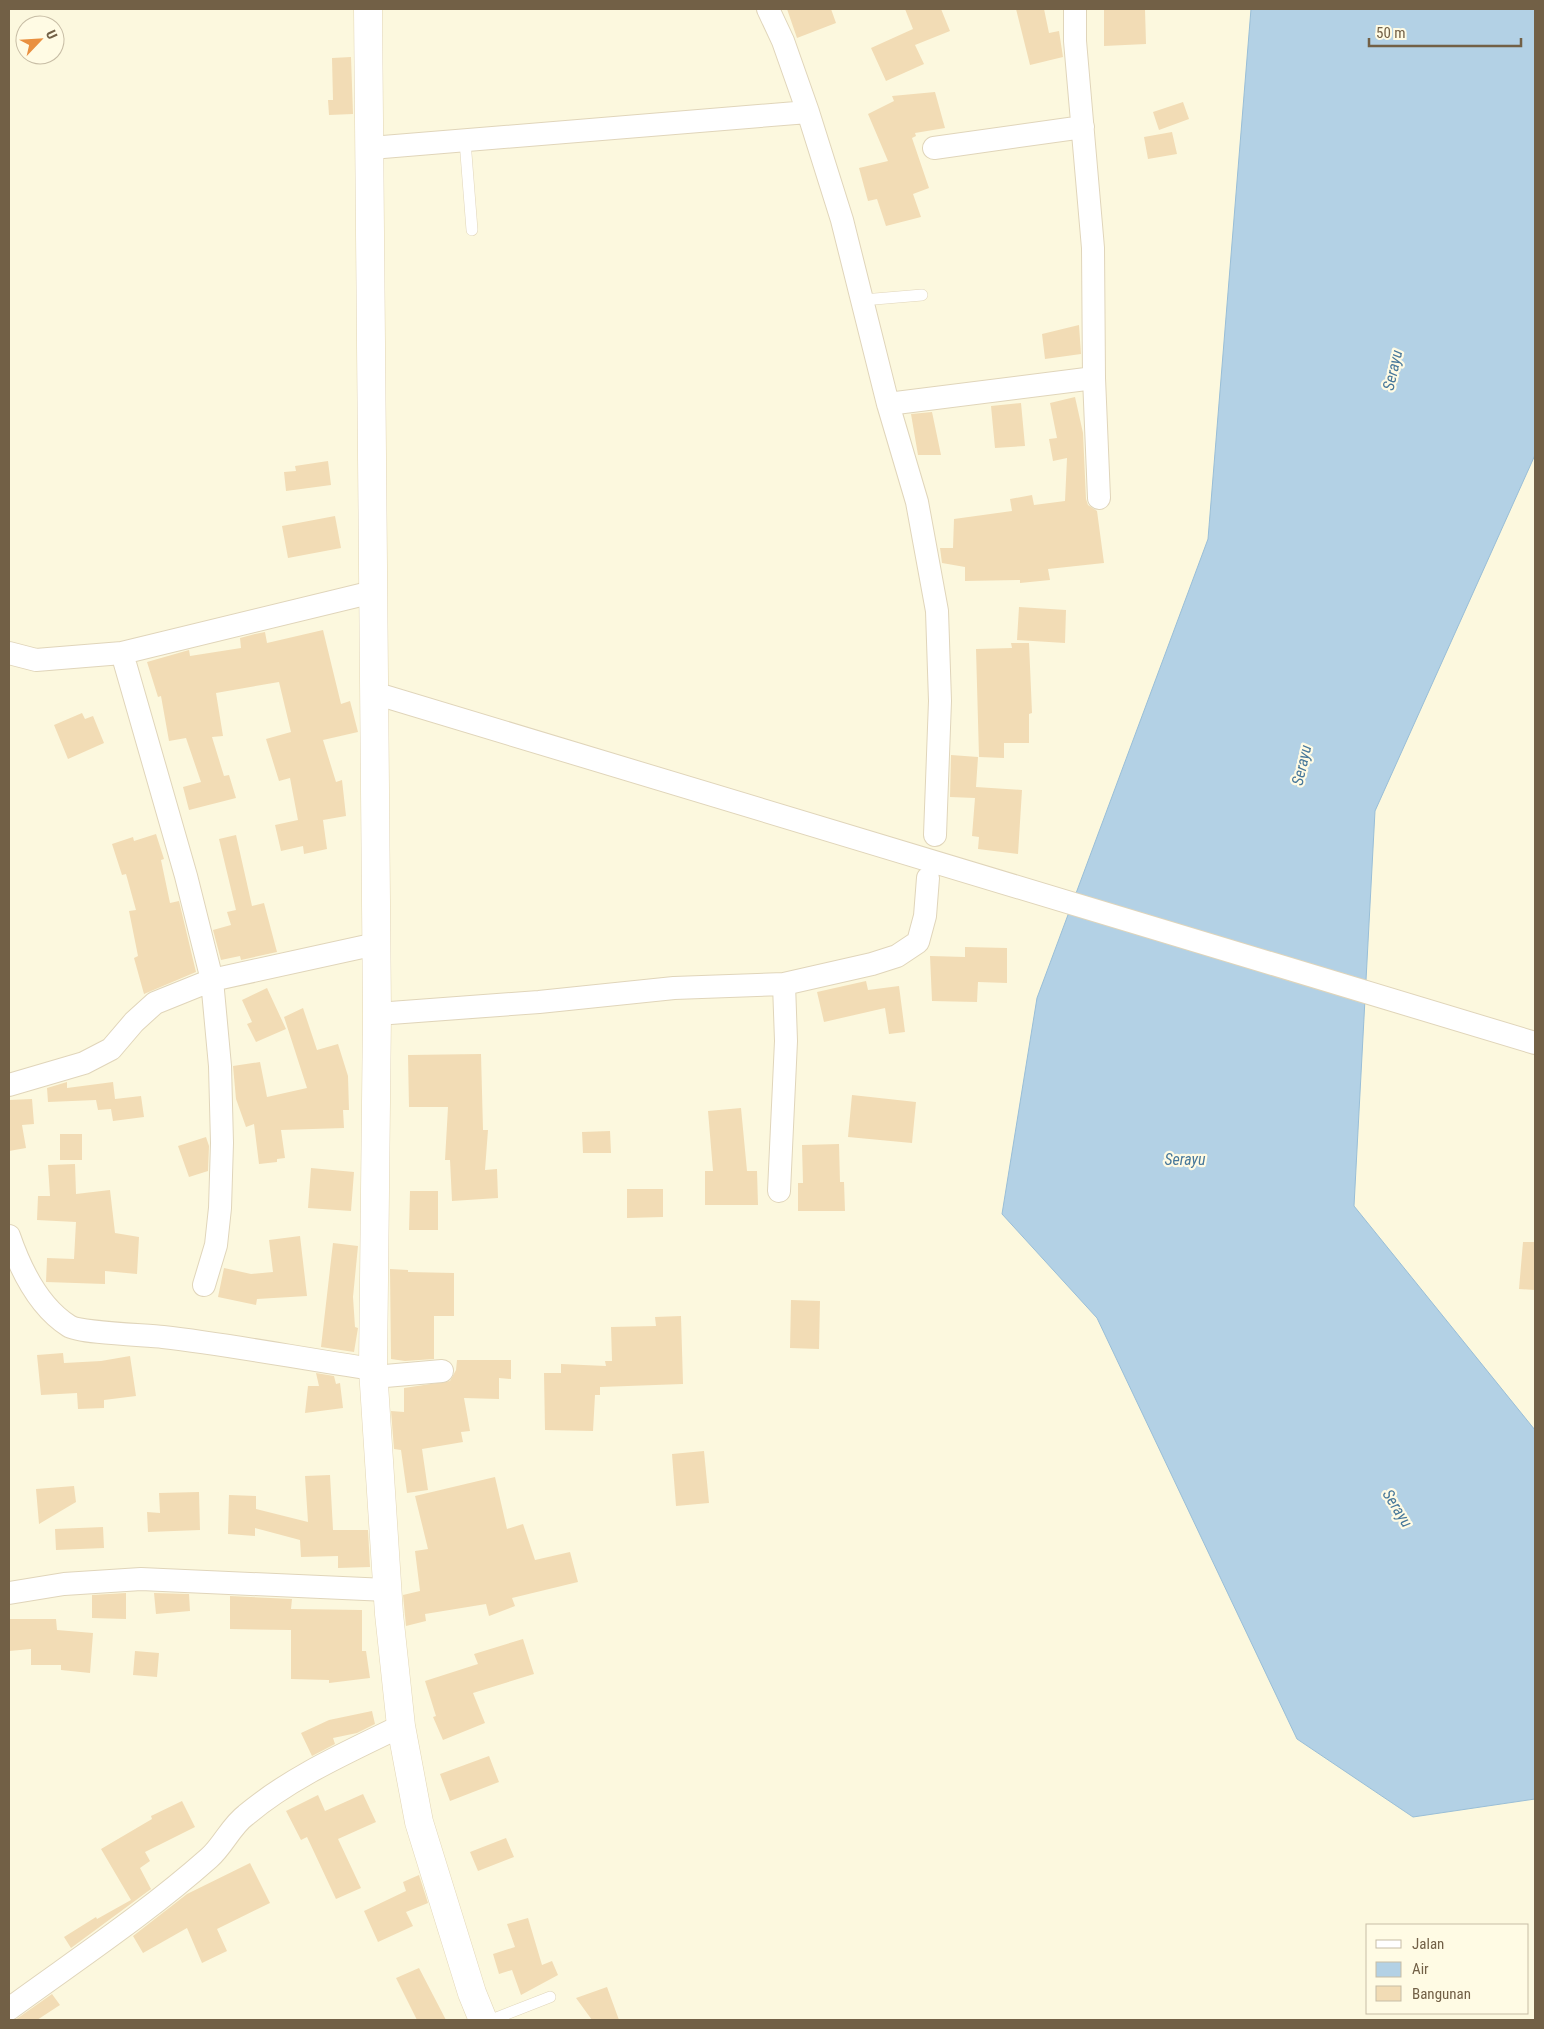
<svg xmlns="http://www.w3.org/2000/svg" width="1544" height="2029" font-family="'Roboto Condensed',sans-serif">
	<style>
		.water { fill: #b3d1e5; stroke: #99bed7 }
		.building { fill: #f2dcb5 }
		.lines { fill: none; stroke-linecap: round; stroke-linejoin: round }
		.lane-casing { stroke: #e0d5ba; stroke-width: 12 }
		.street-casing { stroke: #e0d5ba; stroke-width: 24 }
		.secondary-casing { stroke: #e2d5b5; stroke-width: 29 }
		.lane { stroke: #fff; stroke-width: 11 }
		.street { stroke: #fff; stroke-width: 22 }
		.secondary { stroke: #fff; stroke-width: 28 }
		.labels { text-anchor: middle; stroke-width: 4.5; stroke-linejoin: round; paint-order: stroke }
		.water-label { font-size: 16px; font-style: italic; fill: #48789a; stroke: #fffbe4 }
	</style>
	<rect width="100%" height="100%" fill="#fcf8de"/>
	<path class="water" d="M1251,9H1535V455L1375,811L1354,1206L1535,1430V1799L1413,1817L1297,1739L1097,1318L1002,1214L1037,998L1208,539Z"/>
	<path class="building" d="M787,9H831L836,23L797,38Z
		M905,9H941L950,31L915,45L924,64L886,81L871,48L913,29Z
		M1016,9H1044L1049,33L1059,31L1063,57L1030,65Z
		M1104,9H1145L1146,44L1104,46Z
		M351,57L353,114L329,115L328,100H333L332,58Z
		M935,92L945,128L915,133L916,136L912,138L929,188L913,194L921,217L886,226L877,199L868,201L859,168L888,161L868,114L894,101L892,96Z
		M1183,102L1189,119L1159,130L1153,112Z
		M1172,132L1177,154L1148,159L1144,137Z
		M1079,325L1081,354L1045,359L1042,334Z
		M1075,397L1083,433L1086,499L1088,505L1097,511L1104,563L1048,569L1050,580L1020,583V580L965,581V567L942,563L940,548H953L954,519L1012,511L1010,499L1032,495L1034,505L1065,501L1067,458L1053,461L1049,439L1057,438L1050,403Z
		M1021,403L1025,446L995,448L991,406Z
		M932,412L941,455H918L911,414Z
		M328,461L331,485L286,491L284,472L296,471L295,466Z
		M335,516L341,548L288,558L282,526Z
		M1019,607L1066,610L1065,643L1017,640Z
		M323,630L341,704L350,701L358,732L323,740L336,782L342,780L346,816L323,820L327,849L304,854L303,846L281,851L275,825L298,820L290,778L279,781L266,739L291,732L279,682L216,693L223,736L212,737L224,776L229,775L236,798L189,810L183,787L201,782L186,738L169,741L161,696L158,697L147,662L189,650L190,656L241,648L240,638L255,634L265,632L267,643Z
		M1011,643H1029L1032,713L1029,714V743H1004V758L979,757L976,649L1012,648Z
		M82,713L85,719L93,716L104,743L68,759L54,725Z
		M951,755L978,757L976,787L1022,790L1018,854L978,849L979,837L972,836L975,798L950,797Z
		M156,834L164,859L161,860L170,903L179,901L196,972L144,994L134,958L138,956L129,911L136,910L126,874L122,875L112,844L133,837L134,841Z
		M236,835L252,906L264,903L277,952L241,960L240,956L221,960L213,930L231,925L227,912L236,910L219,839Z
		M965,947L1007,948V983L978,982L977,1002L932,1001L930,956L965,957Z
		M866,981L868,990L899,986L905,1032L889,1034L885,1008L824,1022L817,992Z
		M267,988L286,1029L256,1042L247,1024L252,1022L242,1000Z
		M303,1008L317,1050L338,1044L348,1076L349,1110H343L344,1128L281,1130L285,1158L277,1159V1162L259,1164L254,1124L246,1127L236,1099L233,1066L260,1062L267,1097L307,1088L284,1017Z
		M481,1054L483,1130H488L485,1170L497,1169L498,1198L452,1201L450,1160H445L448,1107H409L408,1055Z
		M67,1082V1088L113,1082L115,1099L141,1096L144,1117L113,1121L111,1109L98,1110L96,1100L48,1102L47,1088Z
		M852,1095L916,1102L912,1143L848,1137Z
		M32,1099L34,1124L22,1125L26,1148L9,1151V1100Z
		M741,1108L747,1171H757L758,1205H705V1171H713L708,1111Z
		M610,1131L611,1153H583L582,1132Z
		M60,1134H82V1160H60Z
		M206,1137L209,1146L208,1171L189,1177L178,1146Z
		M839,1144L840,1182H844L845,1211H798V1183H803L802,1145Z
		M75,1164L76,1194L110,1190L115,1233L139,1237L137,1274L105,1271V1284L46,1282L47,1258L74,1259L76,1222L37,1220L38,1196H50L48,1165Z
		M311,1168L354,1172L351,1211L308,1208Z
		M627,1189H663V1217L627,1218Z
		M410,1191H438V1230H409Z
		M300,1236L307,1296L257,1299L256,1305L218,1297L224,1268L251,1274L273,1272L269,1240Z
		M1523,1242H1535V1290L1519,1289Z
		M333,1243L358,1246L353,1297L355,1327L358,1328L354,1352L321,1347Z
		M390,1269L408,1270V1272L454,1273V1316H434V1359L405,1361L391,1359Z
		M791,1300L820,1301L819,1349L790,1348Z
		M681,1316L683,1384L600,1387V1395H595L593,1431L545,1430L544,1373H561V1364L606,1366L605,1361H612L611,1327L656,1326L655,1317Z
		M63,1353L64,1363L101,1361L130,1356L136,1396L104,1400V1408L78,1409L77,1393L41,1395L37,1355Z
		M457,1360H511V1379L499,1378V1399L464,1398L470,1431L461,1432L463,1442L422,1449L428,1490L407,1493L401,1450L394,1449L391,1411L404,1412V1388L450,1381L456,1370Z
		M316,1373L334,1376L336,1384L340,1383L343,1408L305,1413L308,1386H319Z
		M704,1451L709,1503L676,1506L672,1454Z
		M330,1475L333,1530H368L370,1567L338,1568V1556L301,1557L300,1540L255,1528V1536L228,1534L229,1495L256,1496V1509L308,1522L305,1476Z
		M495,1477L507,1529L523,1524L535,1560L570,1552L578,1582L512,1598L515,1606L489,1616L486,1604L425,1614L426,1621L406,1626L403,1595L420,1591L415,1551L428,1549L415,1496Z
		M74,1486L76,1502L39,1524L36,1489Z
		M199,1492L200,1530L148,1532L147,1512L160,1513L159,1493Z
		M103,1527L104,1548L56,1550L55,1529Z
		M126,1593V1619L92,1618V1595Z
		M154,1593L189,1594L190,1611L156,1614Z
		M230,1596L292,1599L291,1609L362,1610V1651H366L370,1678L329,1683V1680L291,1679V1630L230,1629Z
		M9,1619H56L57,1630L93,1633L90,1673L61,1670V1665H31V1649L9,1651Z
		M523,1639L534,1674L473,1693L485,1723L443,1740L433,1717L436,1716L425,1681L478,1664L474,1654Z
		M135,1651L159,1653L157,1677L133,1675Z
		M372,1711L375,1724L357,1733L333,1738L335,1744L312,1756L301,1733L329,1720Z
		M489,1756L499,1782L450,1801L440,1774Z
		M363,1794L376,1822L338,1839L361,1888L336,1899L307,1837L301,1840L286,1811L318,1795L325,1811Z
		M182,1801L195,1827L145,1852L150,1861L140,1868L151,1889L71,1948L64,1937L96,1917L97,1919L131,1900L101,1849L152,1819L151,1816Z
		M506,1838L514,1857L478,1871L470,1852Z
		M250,1863L270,1903L217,1929L227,1951L202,1963L187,1928L143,1953L133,1936L187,1894Z
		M419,1875L428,1903L406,1912L413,1926L378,1942L364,1911L406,1891L403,1882Z
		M528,1918L542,1965L552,1961L558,1975L521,1995L512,1970L499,1974L493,1954L515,1947L507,1924Z
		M419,1968L446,2020H417L396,1978Z
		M607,1987L619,2020H592L576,1998Z
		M52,1994L60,2005L37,2020H15Z"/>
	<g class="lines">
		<g class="lane-casing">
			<path id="lane" d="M465,141L472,230
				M863,300L922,295
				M491,2020L550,1997"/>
		</g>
		<g class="street-casing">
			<path id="street" d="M768,9L783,41L808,112L842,220L888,404L917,502L937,611L940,701L935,835
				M1075,9V41L1093,248L1094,378L1099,498
				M371,148L808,112
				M934,148L1083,127
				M888,404L1094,378
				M9,653L36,660L122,653L373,592
				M122,653L186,876L212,980L220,1066L222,1143L220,1208L216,1245L204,1285
				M374,693L1535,1043
				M377,1014L539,1002L674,988L784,984L872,964L897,956L918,942L925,916L928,878
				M9,1085L84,1063L111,1049L134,1022L155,1003L212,980L376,944
				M779,1191L786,1041L784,984
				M9,1236C20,1268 39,1307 69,1326C80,1333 145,1335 163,1337C233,1345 303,1359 373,1369
				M374,1377L442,1371
				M9,1593L64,1584L141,1579L387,1590
				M9,2009C76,1960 147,1913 209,1858C223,1846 231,1826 246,1815C291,1777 348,1752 401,1726"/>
		</g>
		<g class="secondary-casing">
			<path id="secondary" d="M368,9L377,1014L373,1369L389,1614L401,1726L419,1822L472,1993L483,2020"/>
		</g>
		<use href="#lane" class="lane"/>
		<use href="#street" class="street"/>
		<use href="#secondary" class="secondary"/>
	</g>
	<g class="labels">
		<g class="water-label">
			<text transform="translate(1392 370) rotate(-77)" y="6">Serayu</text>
			<text transform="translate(1301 765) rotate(-77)" y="6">Serayu</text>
			<text x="1185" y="1165">Serayu</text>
			<text transform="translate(1398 1508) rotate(58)" y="6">Serayu</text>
		</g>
	</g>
	<rect width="1544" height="2029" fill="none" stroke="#726046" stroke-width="20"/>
	<rect x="1366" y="1924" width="162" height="90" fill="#fffbe4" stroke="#c7bda5"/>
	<rect x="1376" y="1940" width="25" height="8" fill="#ffffff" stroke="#c7bda5"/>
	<text x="1412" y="1949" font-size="15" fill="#726046">Jalan</text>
	<rect x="1376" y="1962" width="25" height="15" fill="#b3d1e5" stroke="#c7bda5"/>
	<text x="1412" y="1974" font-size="15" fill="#726046">Air</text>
	<rect x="1376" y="1986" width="25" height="15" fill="#f2dcb5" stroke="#c7bda5"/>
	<text x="1412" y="1999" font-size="15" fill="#726046">Bangunan</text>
	<g transform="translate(40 40) rotate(65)"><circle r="24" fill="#fffbe4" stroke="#c7bda5"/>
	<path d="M0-4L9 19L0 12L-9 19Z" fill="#e99040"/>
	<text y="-8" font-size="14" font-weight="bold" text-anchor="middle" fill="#726046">U</text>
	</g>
	<path d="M1369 38v8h152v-8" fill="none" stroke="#726046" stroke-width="2.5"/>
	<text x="1376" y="38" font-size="15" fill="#726046" stroke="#fffbe4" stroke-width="4" paint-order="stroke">50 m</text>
</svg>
